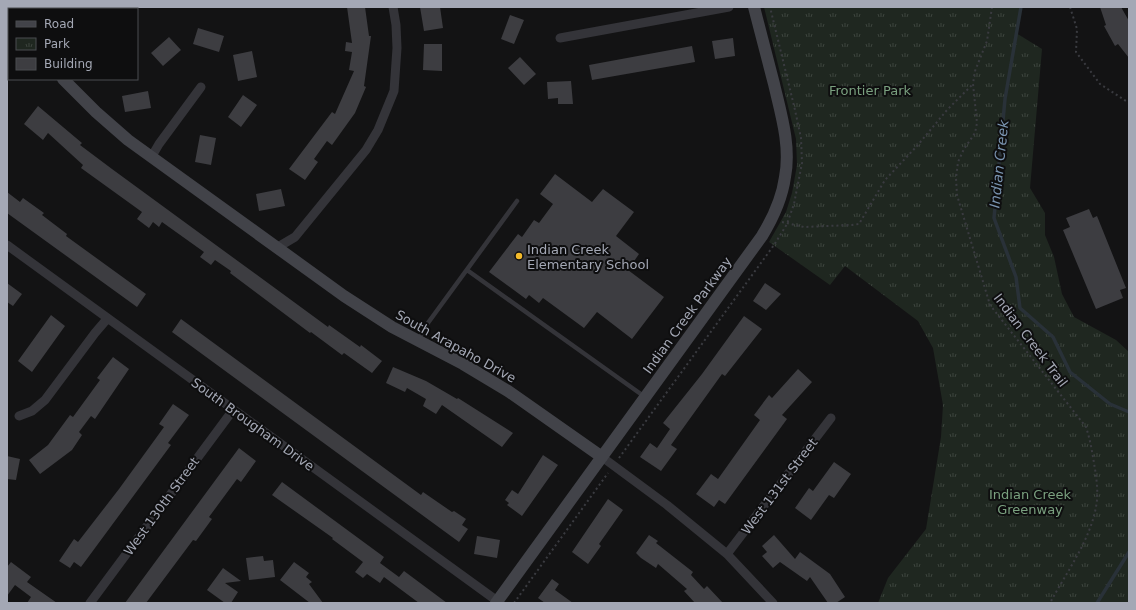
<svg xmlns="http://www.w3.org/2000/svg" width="1136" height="610" font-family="'DejaVu Sans',sans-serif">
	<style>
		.park { fill: url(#park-tufts) }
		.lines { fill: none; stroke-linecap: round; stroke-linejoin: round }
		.stream { stroke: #293138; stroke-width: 3.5 }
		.building { fill: #3d3d41 }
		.path { stroke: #3a3b40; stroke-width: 2; stroke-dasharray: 2 3; stroke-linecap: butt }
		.lane { stroke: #343439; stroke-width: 4.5 }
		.street { stroke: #343439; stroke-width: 9 }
		.secondary { stroke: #424349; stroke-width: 12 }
		.poi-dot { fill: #f4bb2b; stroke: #0e0e0f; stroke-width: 1.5 }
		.labels { text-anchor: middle; stroke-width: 4; stroke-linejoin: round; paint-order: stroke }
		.park-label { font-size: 13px; fill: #7aa07f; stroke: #0e0e0f }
		.poi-label { font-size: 13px; fill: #a4a8b5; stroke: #0e0e0f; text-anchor: start }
		.street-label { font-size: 13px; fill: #a4a8b5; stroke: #0e0e0f }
		.water-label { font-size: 14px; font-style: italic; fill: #7a94b1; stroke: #0e0e0f }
	</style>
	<defs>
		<pattern id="park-tufts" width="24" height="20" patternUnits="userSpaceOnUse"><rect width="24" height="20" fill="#1f2720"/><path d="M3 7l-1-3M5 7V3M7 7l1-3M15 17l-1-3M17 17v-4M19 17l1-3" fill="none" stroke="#3d443e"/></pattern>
	</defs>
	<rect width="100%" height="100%" fill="#131314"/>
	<path class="park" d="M764,7H1021L1016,33L1042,49L1030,188L1045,213V235L1054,257L1062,294L1074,317L1116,340L1129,352V603H878L888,578L926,529L941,437L943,405L933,348L918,321L845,266L830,285L769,242L786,212L792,193L797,165L796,139Z"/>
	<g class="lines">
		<path class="stream" d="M1021,7L1005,99L994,218L1016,277L1020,308L1053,337L1070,372L1110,404L1129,412
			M1097,603L1129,552"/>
	</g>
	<path class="building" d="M347,7H365L369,36H371L364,86L366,87L355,113L332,145L327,141L314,159L318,162L305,180L289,169L332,112L335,114L354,71L349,70L352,52L345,51L346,42L352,43Z
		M420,7H440L443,28L424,31Z
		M1100,7H1121L1129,21V58L1118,44L1115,46L1104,26L1106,25Z
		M510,15L524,20L514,44L501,39Z
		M198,28L224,36L219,52L193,44Z
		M169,37L181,50L163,66L151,53Z
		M733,38L735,56L715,59L712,41Z
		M424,44H442V71L423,70Z
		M692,46L695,62L592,80L589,65Z
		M252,51L257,77L238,81L233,55Z
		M520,57L536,74L524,85L508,68Z
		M571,81L573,104H558V98L548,99L547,82Z
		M148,91L151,108L125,112L122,96Z
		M243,95L257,105L241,127L228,117Z
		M38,106L82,143L80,145L112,169L328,327L329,325L360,347L361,345L382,361L372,373L344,353L342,355L311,332L310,333L230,273L231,271L215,260L211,265L200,257L204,252L162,222L159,227L153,222L149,228L137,219L142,212L81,168L83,165L48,133L43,140L24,124Z
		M200,135L216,138L211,165L195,162Z
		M555,174L592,202L603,189L634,212L616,236L639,254L628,270L664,297L632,339L597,312L584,328L543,298L539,303L529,295L526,299L489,272L518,234L522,237L534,220L539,223L553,204L540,194Z
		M281,189L285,206L259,211L256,194Z
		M7,192L20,202L23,198L44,213L42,215L67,234L66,236L146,294L137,307L7,213Z
		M1089,209L1093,218L1097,216L1126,288L1120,290L1123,298L1096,309L1063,230L1070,227L1066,218Z
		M7,283L22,294L13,306L7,302Z
		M765,283L781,294L766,310L753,301Z
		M51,315L65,326L32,372L18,361Z
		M744,316L762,329L725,376L722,374L671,445L677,449L661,471L640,457L650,443L657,448L670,429L663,423L702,374Z
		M181,319L421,495L423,492L452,512L454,511L466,519L462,525L468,529L459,542L172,332Z
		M113,357L129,369L95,419L91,416L79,432L82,435L72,450L40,474L29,460L48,445L70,415L73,417L100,380L97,378Z
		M393,367L426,381L457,399L458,398L513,433L502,447L442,405L436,414L423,406L426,399L407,388L405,392L386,383Z
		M798,369L812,382L782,415L787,419L725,504L719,500L714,507L696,494L711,474L718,479L760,420L754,415L769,395L772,398Z
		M173,404L189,415L168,443L171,445L81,567L74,562L70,568L59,561L74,539L78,542L119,489L164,427L159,424Z
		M239,448L256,461L241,482L237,479L209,517L212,519L196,541L193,540L146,603H125Z
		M543,455L558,465L522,516L507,505L509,503L505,500L512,490L518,494Z
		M7,456L20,459L16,480L7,479Z
		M834,462L851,474L834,498L829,495L811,520L795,508L809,488L813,491Z
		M282,482L384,557L380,563L399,577L404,571L447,603H419L384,577L380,583L367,574L363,578L355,572L363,562L332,539L333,538L272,495Z
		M608,499L623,510L599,544L601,546L588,564L572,552Z
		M649,535L658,541L656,543L693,572L691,575L704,589L707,586L723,603H695L684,591L687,589L658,564L656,568L641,558L636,553Z
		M774,535L795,559L800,552L830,574L845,597L836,603H828L810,577L807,581L780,562L773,568L762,556L767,552L762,546Z
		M477,536L500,540L497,558L474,554Z
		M263,556L264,561L273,560L275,577L249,580L246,558Z
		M11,562L31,577L27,582L57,603H27L31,597L15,585L7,596V567Z
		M294,562L309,573L306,577L312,582L309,584L323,603H310L280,580Z
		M223,568L241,581L225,583L238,592L231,603H225L207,590Z
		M552,579L559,584L555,590L573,603H545L538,598Z"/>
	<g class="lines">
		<path class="path" d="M992,7L987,41L975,71L973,84L977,123L975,133L964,149L958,162L956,178L957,195L990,305L1086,427C1090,439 1092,451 1094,463C1096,475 1098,488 1097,500C1093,537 1067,571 1050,603
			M1070,7L1077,29L1076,52L1100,84L1129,103
			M782,222L804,227L852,225L859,224L885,180L917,146L947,110L973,84
			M619,458L774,245L787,224L794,204L802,163L801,138L795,110L770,7
			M514,603L608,473"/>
		<path class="lane" d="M467,270L645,397
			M418,341L425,327L517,201"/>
		<path class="street" d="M15,9L17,7
			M7,16L9,14
			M560,38L729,7
			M152,156L159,144L201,87
			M7,245L500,603
			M278,247L295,237L366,150L378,130L394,91L397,48L396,25L393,7
			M19,416L32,411L45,400L95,333L107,319
			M602,457L667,505L727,554L773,603
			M727,554L831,418
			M90,603L233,410"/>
		<path class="secondary" d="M7,30L9,31
			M63,79L96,112L128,140L344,296L392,327L463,364L508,391L602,457
			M496,603L762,236C773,218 782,199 785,177C791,146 781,114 774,84C767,58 761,33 754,7"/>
	</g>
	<circle class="poi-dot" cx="519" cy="256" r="4"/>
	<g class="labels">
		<g class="park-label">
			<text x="870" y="95">Frontier Park</text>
			<text x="1030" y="499">Indian Creek<tspan x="1030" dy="15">Greenway</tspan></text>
		</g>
		<g class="poi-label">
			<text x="527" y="254">Indian Creek<tspan x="527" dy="15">Elementary School</tspan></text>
		</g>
		<g class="street-label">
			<text transform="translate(687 315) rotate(-54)" y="5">Indian Creek Parkway</text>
			<text transform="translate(1031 340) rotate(53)" y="5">Indian Creek Trail</text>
			<text transform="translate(456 346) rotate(29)" y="5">South Arapaho Drive</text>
			<text transform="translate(253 424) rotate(36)" y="5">South Brougham Drive</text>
			<text transform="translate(779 486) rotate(-53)" y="5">West 131st Street</text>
			<text transform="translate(161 506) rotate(-54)" y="5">West 130th Street</text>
		</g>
		<g class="water-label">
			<text transform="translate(999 164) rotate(-84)" y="5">Indian Creek</text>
		</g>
	</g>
	<rect width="1136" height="610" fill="none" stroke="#a4a8b5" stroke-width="16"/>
	<rect x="8" y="8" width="130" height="72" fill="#0e0e0f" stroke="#4a4c51"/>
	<rect x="16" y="21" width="20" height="6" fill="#424349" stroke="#4a4c51"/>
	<text x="44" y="28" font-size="12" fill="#a4a8b5">Road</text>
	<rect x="16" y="38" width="20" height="12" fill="url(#park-tufts)" stroke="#4a4c51"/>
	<text x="44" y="48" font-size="12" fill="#a4a8b5">Park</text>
	<rect x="16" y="58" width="20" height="12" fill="#3d3d41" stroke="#4a4c51"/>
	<text x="44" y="68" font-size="12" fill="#a4a8b5">Building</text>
</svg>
